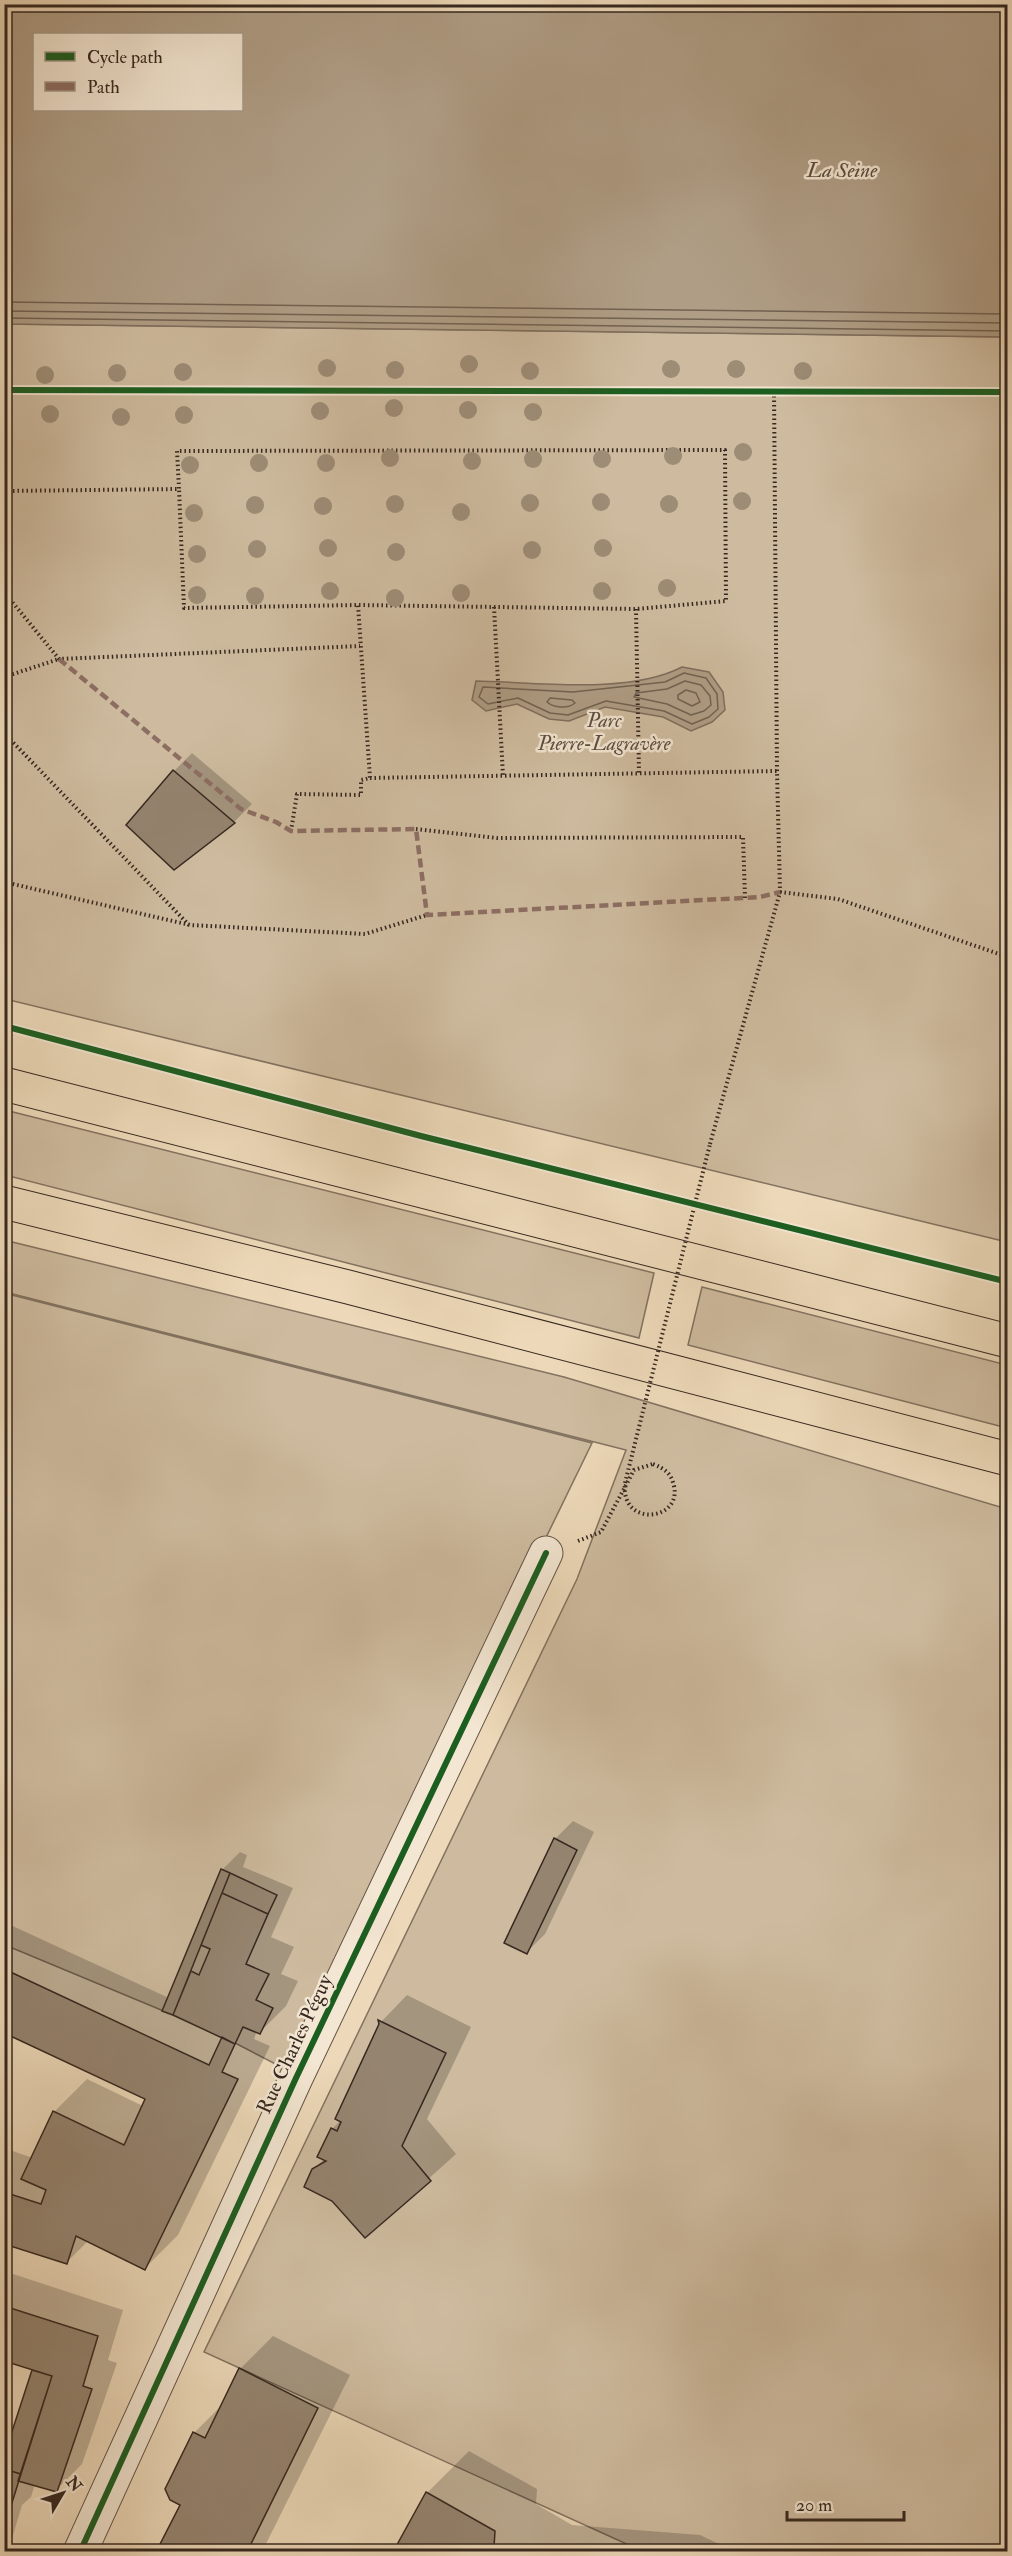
<svg xmlns="http://www.w3.org/2000/svg" width="1012" height="2556" font-family="'IM FELL Double Pica',serif">
	<style>
		.green { fill: #cebb9f; stroke: #827260; stroke-width: 1.5 }
		.water { fill: #af9d85; stroke: #7f6e5d; stroke-width: 1.5; fill-rule: evenodd }
		.shadow { fill: #0003 }
		.lines { fill: none; stroke-linecap: round; stroke-linejoin: round }
		.shore { stroke: #726252; stroke-width: 1.5 }
		.building { fill: #958470; stroke: #362820; stroke-width: 1.5 }
		.street-casing { stroke: #645446; stroke-width: 35 }
		.highway-casing { stroke: #362820; stroke-width: 35 }
		.path { stroke: #362820; stroke-width: 4; stroke-dasharray: 1.5 3; stroke-linecap: butt }
		.street { stroke: #f3e6d2; stroke-width: 33 }
		.highway { stroke: #edd9b9; stroke-width: 33 }
		.path-bridge { stroke: #362820; stroke-width: 4; stroke-dasharray: 1.5 3; stroke-linecap: butt }
		.quiet { stroke: #8d6e63; stroke-width: 4.5; stroke-dasharray: 9 4.5; stroke-linecap: butt }
		.cycleway-casing { stroke: #f3e6d2; stroke-width: 10 }
		.cycleway { stroke: #1b5e20; stroke-width: 6 }
		.tree { fill: #9d8c76 }
		.labels { text-anchor: middle; stroke-width: 5; stroke-linejoin: round; paint-order: stroke }
		.park-label { font-size: 20px; font-style: italic; fill: #5c4d40; stroke: #f3e6d2 }
		.street-label { font-size: 20px; fill: #362820; stroke: #f3e6d2 }
		.water-label { font-size: 21px; font-style: italic; fill: #5a4b3e; stroke: #f3e6d2 }
	</style>
	<rect width="100%" height="100%" fill="#edd9b9"/>
	<filter id="stains"><feTurbulence type="fractalNoise" baseFrequency=".00333" numOctaves="4"/><feColorMatrix values="0 0 0 0 .2 0 0 0 0 .09 0 0 0 0 .02 0 0 0 .5 -.17"/></filter>
	<radialGradient id="worn" r=".72"><stop offset=".6" stop-color="#630" stop-opacity="0"/><stop offset="1" stop-color="#630" stop-opacity=".3"/></radialGradient>
	<path class="green" d="M5,324L1007,337V1242L5,999Z
		M5,1110L654,1273L639,1338L5,1175Z
		M4,1240L564,1377L1007,1509V2551H642L204,2352L577,1579L626,1450L5,1292Z
		M702,1287L1007,1365V1428L688,1345Z
		M4,1293L592,1443L287,2070L214,2032L5,1945Z"/>
	<path class="water" d="M5,4L1007,5V337L5,324ZM34,34H242V110H34Z
		M682,667L709,672L723,692L725,710L712,722L691,731L663,717L605,707L569,721L549,719L517,704L486,711L472,700L476,681C536,682 628,695 682,667Z"/>
	<path class="shadow" d="M192,753L252,804L234,822L174,771Z
		M573,1821L594,1832L545,1934L527,1952L555,1839Z
		M240,1852L247,1855L243,1867L293,1888L271,1937L294,1947L281,1974L298,1981L286,2006L260,2032L257,2031L254,2039L270,2046L178,2235L145,2268L88,2241L67,2262L4,2242V2148L33,2158L54,2112L87,2079L143,2106L147,2098L4,2031V1922L169,1998L222,1870Z
		M407,1995L471,2027L427,2119L456,2154L365,2236L313,2170L324,2159L332,2129L341,2120L337,2118L381,2022Z
		M4,2271L123,2310L108,2360L117,2363L82,2464L56,2490L35,2484L31,2497L22,2505L8,2552H4V2435L12,2438L35,2369L4,2359Z
		M273,2336L350,2375L262,2552H154L162,2544L182,2504L166,2489L194,2433L223,2404L240,2369Z
		M469,2451L537,2489L536,2504L572,2525L700,2535L736,2552H395L427,2493Z"/>
	<g class="lines">
		<path class="shore" d="M4,302L1008,314
			M4,311L1008,323
			M4,318L1008,331
			M684,673L706,678L717,694L718,709L709,717L692,724L664,711L606,701L568,715L550,713L518,698L488,704L479,697L483,687L573,692L665,682Z
			M685,681L701,685L710,696L711,705L704,711L691,715L667,704L634,697L636,693L667,689Z
			M686,690L696,693L700,702L692,706L678,699V695Z
			M550,698L572,700L575,703C568,709 554,708 547,702Z"/>
	</g>
	<path class="building" d="M173,770L235,823L174,870L126,825Z
		M554,1838L577,1850L527,1954L504,1943Z
		M221,1869L230,1873L173,2015L162,2011Z
		M230,1873L277,1895L268,1914L222,1893Z
		M222,1893L268,1914L246,1964L269,1974L256,2000L273,2008L260,2034L243,2027L235,2044L173,2015L191,1971L199,1975L210,1949L201,1945Z
		M4,1969L209,2065L222,2037L235,2044L222,2072L238,2079L145,2270L76,2236L67,2264L4,2244V2192L41,2204L46,2190L21,2179L53,2111L124,2145L145,2099L4,2033Z
		M378,2020L446,2053L402,2146L431,2181L365,2238L332,2201L304,2187L312,2169L326,2161L317,2157L331,2128L337,2131L341,2122L335,2119L379,2024Z
		M4,2306L98,2336L83,2386L92,2389L57,2492L18,2481L52,2376L4,2361Z
		M239,2368L318,2408L247,2552H156L180,2505L170,2500L165,2489L193,2432L205,2438Z
		M32,2370L52,2376L21,2474L4,2469V2456Z
		M4,2469L21,2474L5,2525H4Z
		M426,2492L495,2531L494,2547L503,2552H393Z"/>
	<g class="lines">
		<g class="street-casing">
			<path id="street" d="M80,2552L296,2078L546,1553"/>
		</g>
		<g class="highway-casing">
			<path id="highway" d="M4,1084L1008,1341
				M4,1202L348,1287L1008,1459"/>
		</g>
		<path class="path" d="M4,491L179,489L177,451L725,450L726,601L636,609L358,605L184,608L179,489
			M4,592L59,659L360,646
			M494,607L503,776
			M636,609L639,773
			M4,677L59,659
			M4,733L189,925
			M370,778L777,771
			M416,829L497,838L743,837L745,898
			M291,831L297,794L361,795V780L370,778L358,605
			M4,882L190,925L365,934L427,915
			M780,892L838,899L1008,957
			M710,1144L780,892L777,771L774,390
			M578,1541L601,1532L634,1470L653,1464"/>
		<use href="#street" class="street"/>
		<use href="#highway" class="highway"/>
		<path class="path-bridge" d="M653,1464C665,1469 671,1473 674,1486C682,1521 620,1528 625,1483L710,1144"/>
		<path class="quiet" d="M59,659L241,809L276,822L291,831L416,829L427,915L760,897L780,892"/>
		<g class="cycleway-casing">
			<path id="cycleway" d="M4,390L1008,392
				M4,1026L421,1136L1008,1282
				M80,2552L296,2078L546,1553"/>
		</g>
		<use href="#cycleway" class="cycleway"/>
	</g>
	<g class="tree">
		<circle cx="469" cy="364" r="9"/>
		<circle cx="327" cy="368" r="9"/>
		<circle cx="671" cy="369" r="9"/>
		<circle cx="736" cy="369" r="9"/>
		<circle cx="395" cy="370" r="9"/>
		<circle cx="530" cy="371" r="9"/>
		<circle cx="803" cy="371" r="9"/>
		<circle cx="183" cy="372" r="9"/>
		<circle cx="117" cy="373" r="9"/>
		<circle cx="45" cy="375" r="9"/>
		<circle cx="394" cy="408" r="9"/>
		<circle cx="468" cy="410" r="9"/>
		<circle cx="320" cy="411" r="9"/>
		<circle cx="533" cy="412" r="9"/>
		<circle cx="50" cy="414" r="9"/>
		<circle cx="184" cy="415" r="9"/>
		<circle cx="121" cy="417" r="9"/>
		<circle cx="743" cy="452" r="9"/>
		<circle cx="673" cy="456" r="9"/>
		<circle cx="390" cy="458" r="9"/>
		<circle cx="533" cy="459" r="9"/>
		<circle cx="602" cy="459" r="9"/>
		<circle cx="472" cy="461" r="9"/>
		<circle cx="259" cy="463" r="9"/>
		<circle cx="326" cy="463" r="9"/>
		<circle cx="190" cy="465" r="9"/>
		<circle cx="742" cy="501" r="9"/>
		<circle cx="601" cy="502" r="9"/>
		<circle cx="530" cy="503" r="9"/>
		<circle cx="395" cy="504" r="9"/>
		<circle cx="669" cy="504" r="9"/>
		<circle cx="255" cy="505" r="9"/>
		<circle cx="323" cy="506" r="9"/>
		<circle cx="461" cy="512" r="9"/>
		<circle cx="194" cy="513" r="9"/>
		<circle cx="328" cy="548" r="9"/>
		<circle cx="603" cy="548" r="9"/>
		<circle cx="257" cy="549" r="9"/>
		<circle cx="532" cy="550" r="9"/>
		<circle cx="396" cy="552" r="9"/>
		<circle cx="197" cy="554" r="9"/>
		<circle cx="667" cy="588" r="9"/>
		<circle cx="330" cy="591" r="9"/>
		<circle cx="602" cy="591" r="9"/>
		<circle cx="461" cy="593" r="9"/>
		<circle cx="197" cy="595" r="9"/>
		<circle cx="255" cy="596" r="9"/>
		<circle cx="395" cy="598" r="9"/>
	</g>
	<g class="labels">
		<g class="park-label">
			<text x="604" y="727">Parc<tspan x="604" dy="23">Pierre-Lagravère</tspan></text>
		</g>
		<g class="street-label">
			<text transform="translate(294 2044) rotate(-65)" y="7">Rue Charles Péguy</text>
		</g>
		<g class="water-label">
			<text x="842" y="177">La Seine</text>
		</g>
	</g>
	<rect width="1012" height="2556" fill="none" stroke="#edd9b9" stroke-width="24"/>
	<rect x="6" y="6" width="1000" height="2544" fill="none" stroke="#362820" stroke-width="3"/>
	<rect x="12" y="12" width="988" height="2532" fill="none" stroke="#362820" stroke-width="1.5"/>
	<rect x="33" y="33" width="210" height="78" fill="#f3e6d2" stroke="#a79a8b" stroke-width="1.5"/>
	<rect x="45" y="52" width="30" height="9" fill="#1b5e20" stroke="#a79a8b" stroke-width="1.5"/>
	<text x="87" y="63" font-size="18" fill="#362820">Cycle path</text>
	<rect x="45" y="82" width="30" height="9" fill="#8d6e63" stroke="#a79a8b" stroke-width="1.5"/>
	<text x="87" y="93" font-size="18" fill="#362820">Path</text>
	<g transform="translate(63 2493) rotate(51)" stroke="#f3e6d2" stroke-width="4.5" paint-order="stroke">
	<path d="M0-4.5L10 22L0 15L-10 22Z" fill="#362820"/>
	<text y="-9" font-size="16" font-weight="bold" text-anchor="middle" fill="#362820">N</text>
	</g>
	<path d="M787 2511v9h117v-9" fill="none" stroke="#362820" stroke-width="3"/>
	<text x="796" y="2511" font-size="18" fill="#362820" stroke="#f3e6d2" stroke-width="4.5" paint-order="stroke">20 m</text>
	<rect width="100%" height="100%" filter="url(#stains)"/>
	<rect width="100%" height="100%" fill="url(#worn)"/>
</svg>
